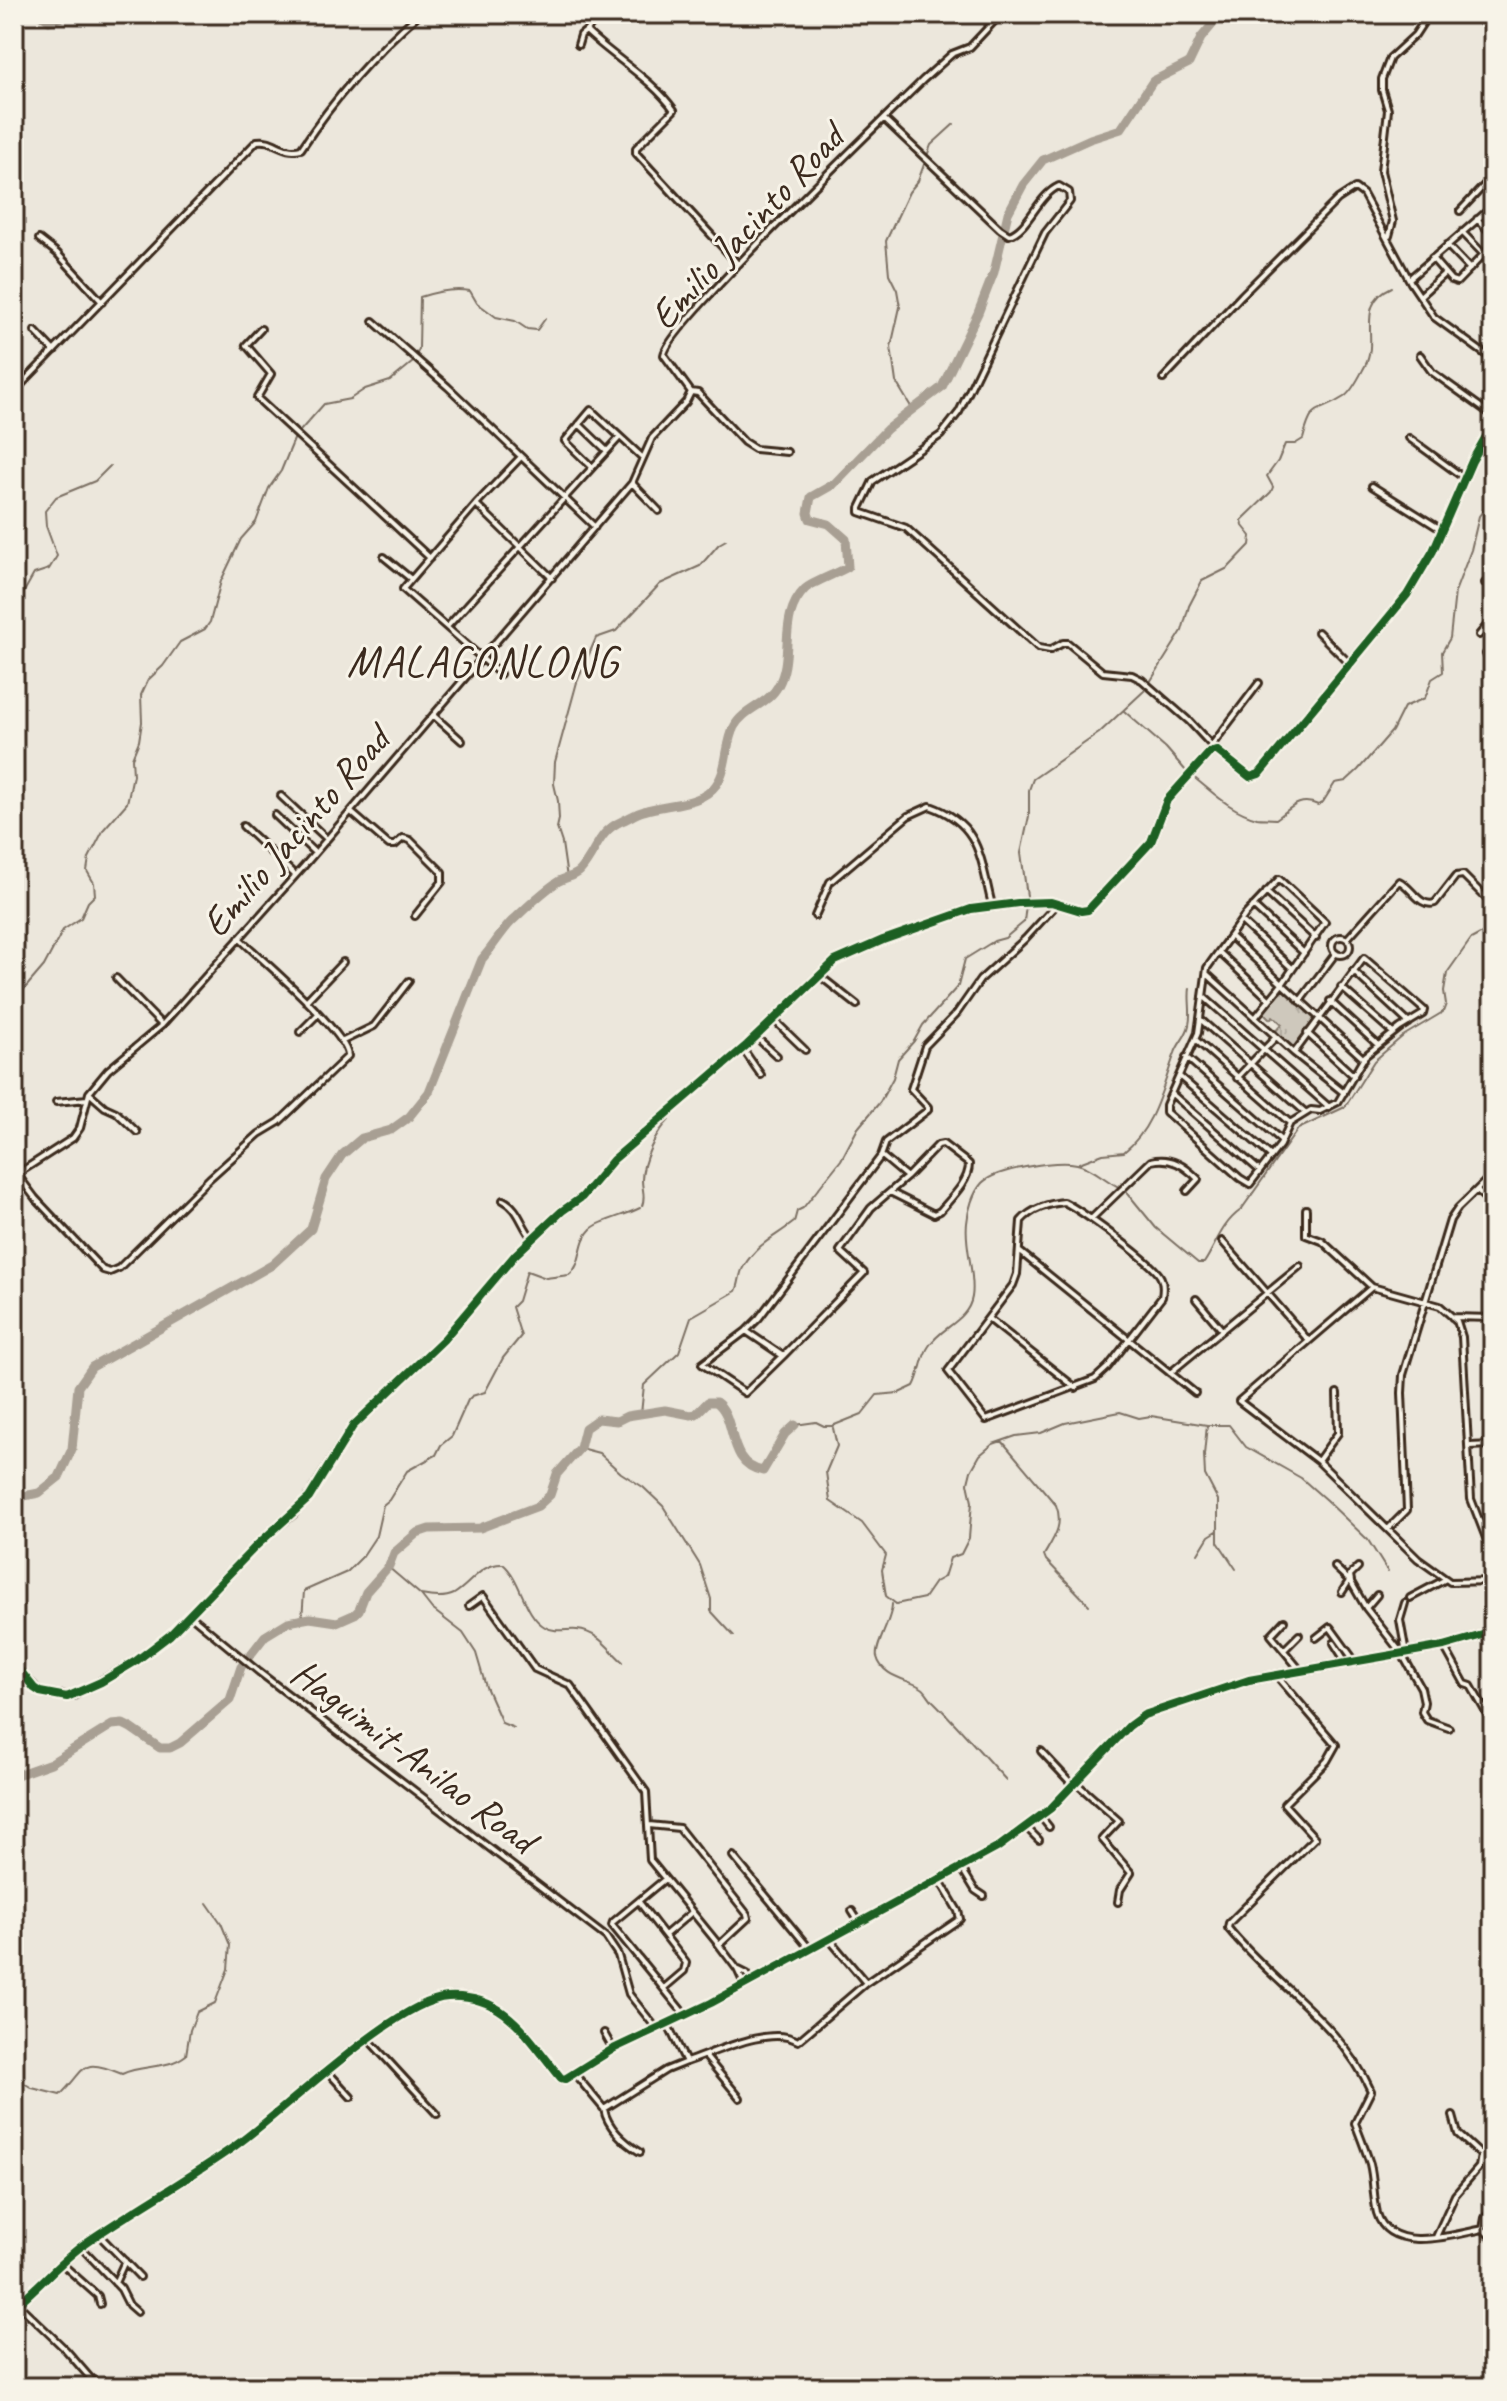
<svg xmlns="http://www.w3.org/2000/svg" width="1507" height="2401" font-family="Caveat,sans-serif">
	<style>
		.park { fill: url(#park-tufts); stroke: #84796d; stroke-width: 2 }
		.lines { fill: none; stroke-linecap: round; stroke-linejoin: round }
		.stream { stroke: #7c7064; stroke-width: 2 }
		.river { stroke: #a89f93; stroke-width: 9 }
		.street-casing { stroke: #3b2a1e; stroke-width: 10 }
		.secondary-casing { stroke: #3b2a1e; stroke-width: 12 }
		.street { stroke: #f7f3e8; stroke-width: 4 }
		.secondary { stroke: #f7f3e8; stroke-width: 6 }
		.cycleway-casing { stroke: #f7f3e8; stroke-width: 13 }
		.cycleway { stroke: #1b5e20; stroke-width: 8 }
		.labels { text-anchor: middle; stroke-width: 6; stroke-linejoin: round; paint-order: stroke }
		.street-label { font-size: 40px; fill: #3b2a1e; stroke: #f7f3e8 }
		.quarter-label { font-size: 44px; letter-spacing: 2px; fill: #3b2a1e; stroke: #f7f3e8 }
	</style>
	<defs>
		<pattern id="park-tufts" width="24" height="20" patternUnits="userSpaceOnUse" patternTransform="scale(2)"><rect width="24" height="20" fill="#cec8bc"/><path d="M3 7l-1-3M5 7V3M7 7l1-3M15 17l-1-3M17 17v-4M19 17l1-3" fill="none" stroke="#b2aca1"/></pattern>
	</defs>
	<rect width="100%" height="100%" fill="#ece7dc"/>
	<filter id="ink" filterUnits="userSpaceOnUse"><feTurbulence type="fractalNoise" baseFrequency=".0125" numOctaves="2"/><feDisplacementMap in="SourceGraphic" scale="16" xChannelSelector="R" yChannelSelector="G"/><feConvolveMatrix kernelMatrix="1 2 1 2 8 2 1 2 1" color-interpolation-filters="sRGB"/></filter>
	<g filter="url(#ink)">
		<path class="park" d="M1281,988L1316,1017L1294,1049L1274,1033L1282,1024L1273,1016L1270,1019L1263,1012Z"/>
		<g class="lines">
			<path class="stream" d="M913,410L896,382L891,347L900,307L897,290L889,274L886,241L909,192L918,181L931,145L954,124
				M300,431L324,404L350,399L365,389L390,381L413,362L419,349L420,297C435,292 454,288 470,291L477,303L496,317L515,321L527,329L537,330L545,319
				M14,603L21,597L34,574L49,569L57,556L46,526L45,511L56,497L95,481L110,466
				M1124,711L1166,748L1186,771
				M1192,776C1214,793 1229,810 1257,818C1263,819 1270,818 1276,819C1290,809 1299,796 1318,805L1323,802L1335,783L1346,781L1358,770L1392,731L1404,707L1425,698L1432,679L1443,672L1442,652L1450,638L1455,592L1471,550L1479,516L1493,498
				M567,878L562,843L557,828L559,819L558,801L554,784L555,762L577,682L596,638L616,631L660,584L700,566L719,544L726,540
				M14,1001L44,966L63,930L81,918L88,902L95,895L94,883L87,871L89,858L104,829L127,803L133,775L132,758L139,741L142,722L141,695L148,680L163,666L180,642L205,629L210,622L221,581L241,539L256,522L269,488L281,471L295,437
				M1079,1163L1103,1154L1124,1152C1154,1128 1162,1088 1175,1053C1178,1043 1187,1036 1189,1025C1192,1013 1188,1000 1190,988
				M1125,1190L1156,1228L1198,1263H1204C1216,1245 1221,1224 1241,1210L1298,1129L1345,1107L1374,1061L1403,1036L1443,1012L1446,1004L1444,991L1447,973L1471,939L1493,927
				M642,1206C646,1197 642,1190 642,1180C642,1161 656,1133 669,1120
				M641,1414L644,1385L679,1352L691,1317L736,1291C740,1283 739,1273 744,1266C759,1242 774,1238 794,1222L797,1211L803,1208L841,1160L858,1128L880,1102L893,1078L898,1059L914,1041L923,1025L958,986L965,959L994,941L1005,938L1024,922L1027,896L1021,853L1029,816V790L1033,779L1099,733L1145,690L1182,631L1189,606L1202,581L1228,568L1250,545L1251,536L1243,526L1242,520L1271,492L1273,487L1267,476L1278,461L1285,444H1295L1303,439C1313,401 1317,415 1344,397C1353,391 1360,375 1365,366C1380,339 1354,304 1392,287
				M795,1425L816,1422L824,1426H832L862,1414L877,1395L899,1393L914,1386C921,1373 921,1357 929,1346C941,1327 968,1321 972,1297C976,1275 964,1247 967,1223C968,1210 973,1193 982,1183C996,1169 1056,1160 1077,1164C1093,1167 1105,1181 1119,1187
				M1207,1425L1204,1455L1205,1475L1218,1500V1542L1236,1569
				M833,1428L837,1446L826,1472L830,1501L862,1523L886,1555L882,1570L886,1596L896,1604L924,1598L935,1582L944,1577L950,1558L961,1554L969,1538L972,1502L968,1483L971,1471L980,1455L993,1444L1016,1436L1041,1433L1065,1423L1120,1412L1139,1418L1151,1416L1207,1425H1229L1246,1447L1301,1478L1326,1500L1368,1540L1388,1572
				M1002,1441L1056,1505C1064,1525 1054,1538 1044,1555L1046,1560L1089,1605
				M580,1448L599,1453L621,1473L643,1487L663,1506L700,1565L711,1599V1611L734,1636
				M1198,1554L1209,1536L1217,1531
				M388,1567L421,1595L432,1609L463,1633L476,1653L486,1687L502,1723L514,1728
				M421,1595C431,1597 444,1599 454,1594C471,1584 481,1563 503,1564C522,1580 523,1614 545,1627C555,1633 567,1629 577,1630C599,1632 609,1650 623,1662
				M892,1604C892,1620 874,1647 877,1657C882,1677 908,1679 922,1688C927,1691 929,1698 934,1702C959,1727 982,1754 1006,1780
				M302,1620L304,1591L347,1572L362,1557L376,1536L383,1505L389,1500L407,1471L436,1455L441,1445L452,1436L468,1400L472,1396L485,1392L503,1358L521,1336L512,1307L518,1301L527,1271L546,1278L569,1275C584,1263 577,1242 591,1229C601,1220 627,1215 640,1208
				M14,2077L32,2088L60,2095C87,2069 79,2056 122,2074C143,2064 167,2070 186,2055L190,2030L197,2012L215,2003L228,1969L230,1945L221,1923L207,1903"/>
			<path class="river" d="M40,14L49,21L72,14
				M14,1498L39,1493L59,1477L72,1449L78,1387L92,1367L272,1265L311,1229L326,1179L342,1155L362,1138L391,1130L409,1117L429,1092L482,959C493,947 501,932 512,921C526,908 543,891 559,881C566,877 574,877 580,871C597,852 597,832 622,821C629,818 636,813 644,811C667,803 701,806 716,785C728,769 725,744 734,727C744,708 768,705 778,686C795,656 777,617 805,589C811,583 838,573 848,567L846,539L829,524L810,519L808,513L811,497L834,484L887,429L942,387L978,313L994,272L1008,213L1023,185L1043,160L1090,139L1121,129L1153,81L1189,63L1201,38L1217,19L1225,14
				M14,1776L51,1763L112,1725L123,1724L131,1728L160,1748H170L180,1743L230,1700L241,1667L265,1636L288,1622L310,1618L337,1622L355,1614L359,1610L366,1592L389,1566L394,1553L417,1533L429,1529L480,1528L538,1506L550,1495L557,1474L580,1448L585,1428L598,1419L617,1421L627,1416L665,1410L691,1415L696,1414L708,1402H716C738,1417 725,1464 763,1471L785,1434L795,1425"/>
			<g class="street-casing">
				<path id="street" d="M601,14L586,31C614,58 652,79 674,110L636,148V153L738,264
					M1476,14L1493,34
					M578,45L581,35L586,31
					M884,119L1000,229L1009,235C1029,229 1037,196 1059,186L1069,192L1070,201L1045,233L959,412L941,435L873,481L860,508V512L906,528L1039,648L1050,650L1063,643H1068L1103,672L1132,675L1142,680L1189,721L1215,749
					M1460,211L1493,176
					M1477,219L1493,235
					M1462,232L1493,264
					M1389,236L1393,221L1381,171L1388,110L1382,90V79L1390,58L1415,35L1428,15
					M39,239L57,253L102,302
					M1447,245L1470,269
					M1432,258L1451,280L1457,282L1484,254
					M1409,279L1493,206
					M1420,296L1445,273
					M373,321L448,387L595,527
					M261,329L246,345L271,374L257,398L430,558
					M35,331L54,351
					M1420,355L1432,372L1493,416
					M1163,379L1242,295L1338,199L1355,188L1363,194L1411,283L1434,317L1493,360
					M14,392L257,141C274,138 282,154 301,149C334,99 373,54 419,14
					M691,392L664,355C665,328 889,114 923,80L952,54L970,47L1001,14
					M691,392L698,393L744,442L755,449L787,452
					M579,424L606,450
					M1409,438L1464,478
					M592,467L565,441L591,410L643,458
					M632,483L659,511
					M1372,486L1442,530
					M476,504L552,578
					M384,557L411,579
					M1489,561L1493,564
					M1485,583L1493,590
					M447,627L620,437
					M1318,632L1350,664
					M1479,635L1493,618
					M1486,654L1493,646
					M500,674L403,589L476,504L521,457
					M433,715L462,741
					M1212,745L1259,683
					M281,796L327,839
					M351,812L389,845H395L403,838L410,840L442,872V882L415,916
					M275,815L315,853
					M243,826L295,875
					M1266,892L1316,938
					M1253,906L1304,953
					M815,916L830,882L908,816L930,806C981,824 980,858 992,905
					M1241,921L1292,968
					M1230,936L1364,1059
					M1332 946a9 9 0 1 1 18 0a9 9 0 1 1-18 0Z
					M1347,939L1399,881C1412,887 1419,908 1435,903L1456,876L1463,875L1493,905
					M1219,952L1269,999
					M1353,971L1409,1023
					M1207,974L1294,1053L1344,1093
					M820,976L857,1005
					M116,978L162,1025
					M1341,987L1393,1033
					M1203,996L1329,1107
					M306,1001L343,962
					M1300,1001L1336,953
					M1330,1001L1378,1045
					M1255,1018L1283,983L1325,922L1279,879L1245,915L1207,968L1198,1033L1166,1105V1112L1240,1178L1250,1184L1280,1145L1290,1123L1311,1110L1320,1111L1338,1102L1365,1056L1400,1028L1423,1014L1424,1010L1364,958L1294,1053
					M1200,1019L1306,1113
					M774,1020L805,1050
					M300,1032L318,1014
					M1307,1033L1354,1076
					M756,1037L777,1056
					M1196,1040L1290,1123
					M343,1041L374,1026L409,981
					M743,1049L761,1075
					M1186,1057L1282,1141
					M1179,1076L1271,1156
					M1237,1078L1276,1037
					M89,1093L105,1107L116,1112L137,1132
					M1172,1094L1260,1171
					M56,1102L87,1099
					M17,1174L35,1198L103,1270L110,1272L119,1268L210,1178L259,1134L279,1122L348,1056C347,1032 260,958 239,938
					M14,1176L73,1138L80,1128L89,1093L108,1070L162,1025L304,866L632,483L652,438L686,402L691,392
					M1477,1191L1493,1205
					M890,1192L934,1214L940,1211C951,1198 969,1182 969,1164L943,1144L938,1145L907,1177
					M503,1200C519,1208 521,1225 532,1238
					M1064,1202C1080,1210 1156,1264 1161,1278C1164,1284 1163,1291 1162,1297L1108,1367L1095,1379L986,1420L948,1371L1013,1285L1017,1274L1021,1221C1031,1209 1050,1203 1064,1202Z
					M1306,1209V1235L1322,1241L1372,1287L1440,1306L1457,1321L1462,1337L1471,1499L1493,1556
					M1091,1219L1151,1161C1171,1156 1185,1166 1198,1179L1187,1191
					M1222,1241L1309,1341
					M1019,1251L1195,1393
					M1372,1287L1239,1401L1318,1461L1418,1559L1450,1582L1493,1581
					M1196,1299L1222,1330
					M1452,1317L1493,1318
					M989,1319L1076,1388
					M746,1331L783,1356L745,1393L702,1364L746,1331L759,1318L881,1156L886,1142L928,1110V1107L911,1089L925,1046L957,1013L980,980L1025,939L1057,904
					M783,1356L864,1273L840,1251L871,1208L907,1177L882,1156
					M1170,1373L1300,1266
					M1469,1446L1493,1445
					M1318,1461L1338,1433L1337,1393
					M1388,1529L1407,1510L1402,1393L1403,1375L1450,1220L1458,1208L1493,1174
					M1335,1567L1351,1582L1366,1608L1402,1654L1421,1688L1424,1702L1422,1712L1427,1720L1449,1728
					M1351,1581L1350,1575L1358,1567
					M1342,1592L1349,1581
					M1410,1598L1446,1579
					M1405,1603L1400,1620L1406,1653
					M469,1606L483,1596L535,1669L570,1685L646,1792L650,1860L719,1945L737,1969L744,1984
					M1366,1608L1377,1595
					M190,1615L259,1672L606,1937L618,1955L629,1994L656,2028
					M1284,1621L1271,1635L1300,1670
					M1485,1635L1493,1644
					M1316,1638L1330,1627L1354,1660
					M1334,1643L1346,1662
					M1444,1646L1465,1684L1471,1686L1492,1723
					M1284,1650L1299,1635
					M14,1656L15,1664L40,1692L74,1696L148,1653L170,1635L256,1546L294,1514L314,1489
					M1277,1676L1336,1745L1327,1761L1284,1804L1315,1838L1229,1923L1228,1928C1273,1984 1342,2024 1371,2091L1355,2123C1360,2136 1366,2151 1370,2164C1374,2180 1373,2197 1377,2213C1389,2255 1454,2235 1483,2229L1493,2239
					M1041,1751L1072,1784
					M1076,1783L1119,1821L1102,1839L1131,1873L1120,1890L1118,1902
					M1041,1817L1049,1827
					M649,1825L679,1828L747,1914L748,1918L719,1945
					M1027,1828L1039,1840
					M733,1856L809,1948
					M961,1867L975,1890L984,1896
					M665,1879L613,1922L612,1925L681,2010
					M639,1902L686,1963L684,1971L664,1988
					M852,1911L859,1922
					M665,1935L692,1912
					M739,1970L747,1974L751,1981
					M866,1983L960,1919L958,1911L939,1879
					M667,2023L686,2062C716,2052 770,2025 798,2041L866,1983L830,1940
					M604,2033L613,2049
					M369,2040L437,2114
					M705,2056L740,2098
					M328,2072L351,2097
					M574,2073L604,2109L666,2070L686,2062
					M604,2109C607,2127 625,2143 640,2152
					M1481,2155L1493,2165
					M1483,2229L1485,2218L1493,2208
					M99,2235L140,2277
					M1436,2237L1455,2195L1479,2167L1481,2155L1458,2134L1453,2116
					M81,2247L121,2289L129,2305L137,2312
					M62,2264L98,2296L100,2304
					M115,2283L125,2261
					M18,2304L66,2350L98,2387"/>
			</g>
			<g class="secondary-casing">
				<path id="secondary" d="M314,1489L353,1426L444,1339L515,1255L562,1211L582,1197L613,1160L747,1045L835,961L883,940L971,909L1018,903L1051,902L1081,911L1088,910L1151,842L1167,800L1210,752L1216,750L1250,777L1259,774L1407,595L1433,551L1472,461L1493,424
					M14,2307C39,2287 60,2261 87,2242C135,2209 187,2180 235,2146C282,2113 397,2000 448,1997C506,1994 528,2038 561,2078L565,2079L613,2049L711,2003L997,1848L1051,1808L1129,1726L1144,1715L1249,1680L1444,1646L1493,1632"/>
			</g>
			<use href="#street" class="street"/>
			<use href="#secondary" class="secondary"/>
			<g class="cycleway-casing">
				<path id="cycleway" d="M14,1656L15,1664L34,1688L40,1692L67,1697L101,1682L136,1661L170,1635L256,1546L309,1498L353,1426L444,1339L515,1255L562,1211L582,1197L613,1160L747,1045L835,961L883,940L971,909L1018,903L1051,902L1081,911L1088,910L1151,842L1167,800L1210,752L1216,750L1250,777L1259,774L1407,595L1433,551L1472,461L1493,424
					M14,2307C39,2287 60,2261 87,2242C135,2209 187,2180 235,2146C282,2113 397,2000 448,1997C506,1994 528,2038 561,2078L565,2079L613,2049L711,2003L997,1848L1051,1808L1129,1726L1144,1715L1249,1680L1444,1646L1493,1632"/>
			</g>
			<use href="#cycleway" class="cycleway"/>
		</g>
	</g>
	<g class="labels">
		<g class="street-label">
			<text transform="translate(746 226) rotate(-47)" y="14">Emilio Jacinto Road</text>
			<text transform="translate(295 831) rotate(-49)" y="14">Emilio Jacinto Road</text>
			<text transform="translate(414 1755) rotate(37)" y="14">Haguimit-Anilao Road</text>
		</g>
		<g class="quarter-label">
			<text x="483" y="676">MALAGONLONG</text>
		</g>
	</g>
	<rect width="1507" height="2401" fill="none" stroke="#f7f3e8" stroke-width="48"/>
	<rect x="24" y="24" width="1459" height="2353" fill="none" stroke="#3b2a1e" stroke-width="3" filter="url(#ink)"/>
</svg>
